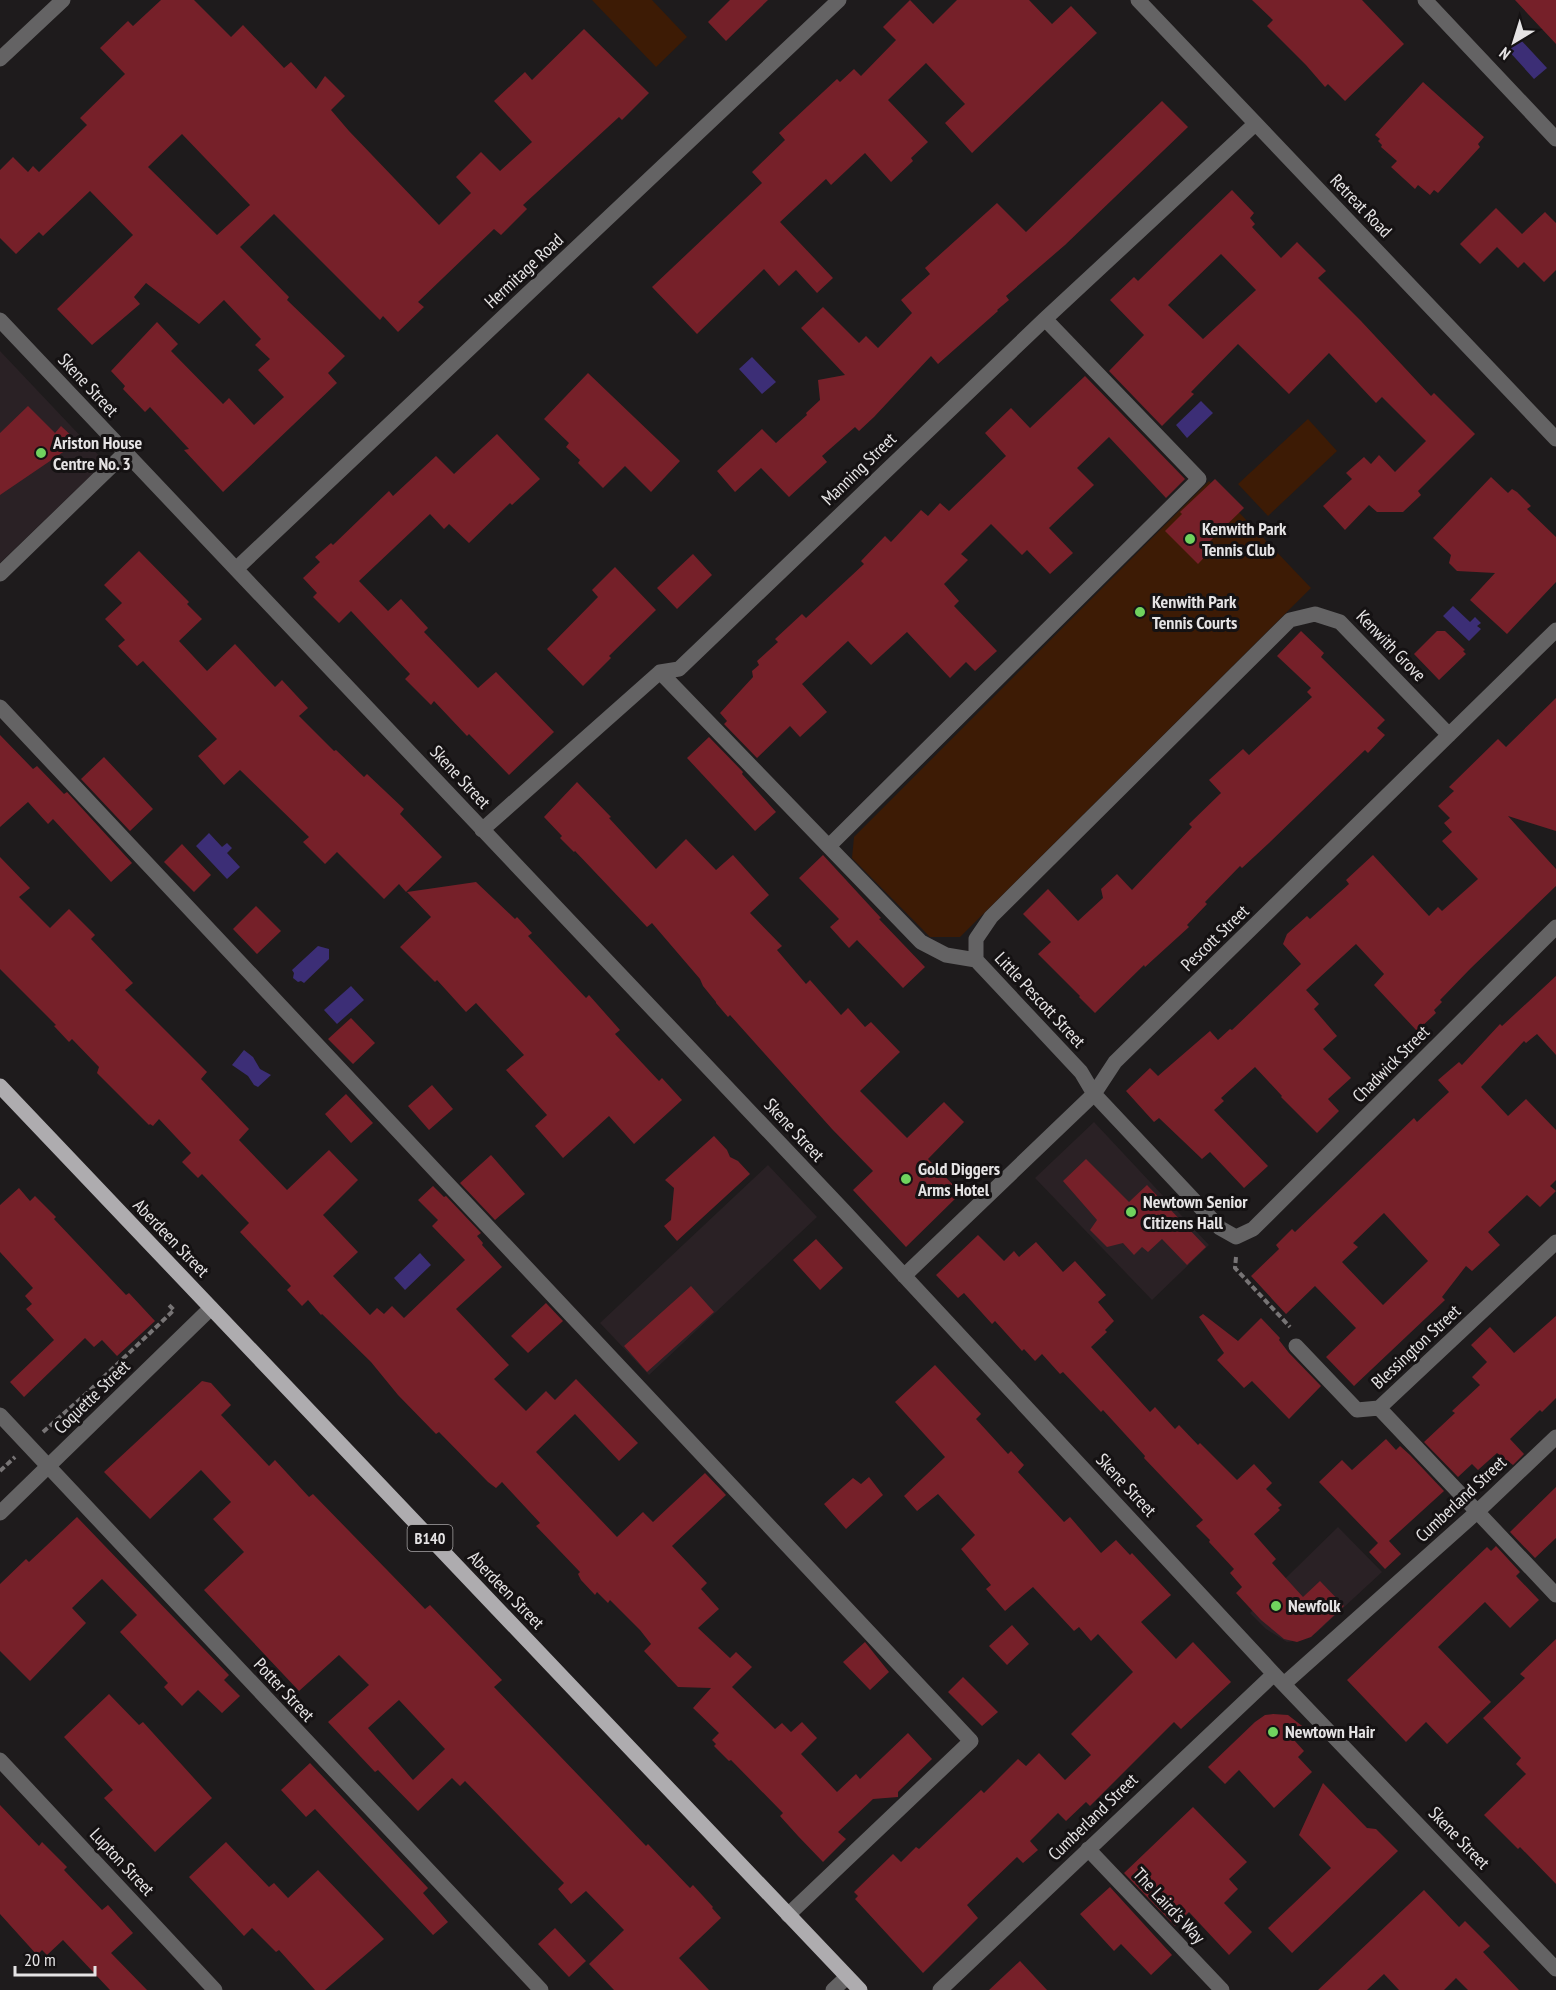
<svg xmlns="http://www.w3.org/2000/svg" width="1556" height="1990" font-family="'PT Sans Narrow',sans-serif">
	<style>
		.built { fill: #2a2125 }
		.green { fill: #3d1b05 }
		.water { fill: #3c2e76 }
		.building { fill: #762029; fill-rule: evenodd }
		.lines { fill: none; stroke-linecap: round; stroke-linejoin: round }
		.path { stroke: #777475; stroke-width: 4; stroke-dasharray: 6 3; stroke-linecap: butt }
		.minor { stroke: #646364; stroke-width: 15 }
		.major { stroke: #aeacaf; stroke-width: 15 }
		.poi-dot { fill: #70d35e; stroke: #151213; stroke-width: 2 }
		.labels { text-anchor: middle; stroke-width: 6; stroke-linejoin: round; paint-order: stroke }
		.shield { fill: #151213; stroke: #a7a4a5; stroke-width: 1.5 }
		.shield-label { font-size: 16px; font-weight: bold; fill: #e5e3e4 }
		.street-label { font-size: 18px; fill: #e5e3e4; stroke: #151213 }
		.poi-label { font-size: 18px; font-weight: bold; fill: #e5e3e4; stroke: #151213; text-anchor: start }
	</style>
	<rect width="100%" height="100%" fill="#1e1b1c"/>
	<path class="built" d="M0,351L105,462L0,563Z
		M1094,1122L1209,1245L1152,1300L1035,1178Z
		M768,1165L817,1217L649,1375L600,1323Z
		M1338,1527L1382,1572L1316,1633L1302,1640L1287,1642L1266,1629L1250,1613Z"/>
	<path class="green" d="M592,0H652L687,37L656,67Z
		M1308,419L1337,451L1268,516L1238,484Z
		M1209,481L1311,588L960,937H930L852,858L854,837Z"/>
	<path class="water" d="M1519,38L1547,68L1534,79L1507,49Z
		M752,357L776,382L762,394L739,369Z
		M1201,401L1213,413L1187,438L1176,425Z
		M1453,606L1470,622L1475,617L1481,623L1477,626L1481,629L1469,641L1443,616Z
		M209,833L222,847L227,843L232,848L227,853L240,867L227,879L196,846Z
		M318,946L329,949V959L304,983L301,981L298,982L293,978L294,973L292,970Z
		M351,986L364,1000L337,1024L324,1010Z
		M244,1050L253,1057L260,1069L271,1075L258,1087L254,1085L248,1076L232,1065Z
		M420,1253L431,1265L405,1290L394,1278Z"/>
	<path class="building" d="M161,0H194L231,37L243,25L284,68L291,62L316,89L325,76L345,96L331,110L349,131L439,225L471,193L456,177L481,152L500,171L532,142L494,101L525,72L532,80L584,29L649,93L622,120L619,117L523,205L527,209L501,235L494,229L418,302L424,307L398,332L383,316L380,320L274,214L240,247L289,297L287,300L345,356L328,373L337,383L223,492L184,450L189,449L150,407L145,412L123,389L125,386L111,371L157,322L178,344L171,351L223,404L229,398L254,425L284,397L258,370L270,359L255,345L261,339L224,300L199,324L146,283L134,297L140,304L92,345L57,309L133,235L90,191L43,236L39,232L16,254L0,238V170L13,157L28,172L33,166L39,172L87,125L80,118L125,74L100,48L128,21L133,26ZM182,134L250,205L217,235L148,167Z
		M730,0H768L726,41L708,22Z
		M910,0L933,24L957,0H1029L1052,24L1071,6L1097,33L972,153L945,123L965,104L926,63L888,100L928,142L911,158L913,161L891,182L865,153L831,185L826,179L780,222L833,278L817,293L796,270L779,286L764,269L697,334L652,287L762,183L752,172L785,140L779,133L837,79L840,82L854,69L861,76L896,40L883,27Z
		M1252,0H1362L1404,44L1345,101L1328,84L1325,87L1306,65L1267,26L1273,20Z
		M1515,0H1556V44Z
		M1423,82L1484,137L1478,144L1480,147L1438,193L1434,190L1430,195L1418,185L1415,189L1391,167L1397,161L1381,147L1382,145L1378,141L1380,139L1375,135Z
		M1162,101L1188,127L1065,245L1006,296L1009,300L997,310L998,311L938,364L931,356L874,417L859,431L855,427L822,456L827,462L789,497L761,468L735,492L717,471L762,429L776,443L807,415L806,413L820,400L818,380L845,375L801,328L823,307L859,343L866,336L878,348L912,313L901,300L930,274L925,268L997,203L1026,232Z
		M1232,190L1254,213L1250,218L1255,224L1252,227L1281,258L1297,242L1326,271L1318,278L1361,321L1431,396L1434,393L1475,434L1418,491L1421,495L1403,512H1377L1369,505L1345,530L1323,506L1352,479L1346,473L1364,457L1371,464L1379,455L1395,472L1426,441L1382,397L1376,403L1329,353L1289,394L1238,344L1191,392L1194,394L1162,426L1109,371L1144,335L1110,300L1134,277L1138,281ZM1221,254L1256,290L1203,339L1168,305Z
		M1496,208L1522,234L1545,212L1556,223V270L1544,282L1524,262L1518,268L1497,247L1480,264L1460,244Z
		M588,373L680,461L651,492L625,466L603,488L578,463L580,460L566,447L569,443L544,419Z
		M1085,376L1185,479L1166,498L1109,437L1077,468L1094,485L1049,528L1073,553L1050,574L1027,550L1022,555L991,524L961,554L968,560L944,584L959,601L954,606L997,651L975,671L966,662L950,678L907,632L871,665L848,641L802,684L827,712L800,737L790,726L757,758L724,724L727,721L720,713L753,677L752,671L759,665L757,661L778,642L775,639L802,614L806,618L864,564L861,561L885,536L891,542L921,510L928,516L940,503L949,511L1006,456L985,433L1011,408L1030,428Z
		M28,406L55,433L61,426L78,442L0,495V433Z
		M497,434L540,479L512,505L510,503L469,543L449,524L444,529L430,514L359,581L388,611L401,599L428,628L424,632L478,688L496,672L554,732L509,775L469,734L467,736L434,701L431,705L405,679L410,674L351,611L339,623L313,597L317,593L303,578L320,562L315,557L331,543L333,545L389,491L393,496L436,456L454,474Z
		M1491,477L1508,493L1512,489L1517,492L1531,506L1527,509L1556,537V582L1507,634L1470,600L1495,573L1457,571L1449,563L1451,555L1433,538Z
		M1215,479L1244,508L1209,542L1214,547L1198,564L1165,531L1182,514L1180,512Z
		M139,551L189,602L187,604L202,619L179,641L207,671L235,644L275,687L282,680L308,708L299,716L334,751L336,750L364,777L367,774L404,809L400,814L442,857L406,892L399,884L384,899L337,852L325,864L303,842L309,837L240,770L224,785L198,756L217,739L143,661L137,666L118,646L125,640L105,619L122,603L104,585Z
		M693,554L712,575L677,609L657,588Z
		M615,567L656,610L609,656L611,658L583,686L547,649L598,597L592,590Z
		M1301,631L1324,653L1321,657L1385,720L1377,728L1385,735L1368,753L1365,750L1269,843L1242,868L1240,866L1205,902L1207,904L1187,925L1189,927L1145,967L1144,965L1095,1013L1079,997L1080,996L1038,954L1051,942L1023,914L1048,889L1078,921L1103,898L1101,889L1117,874L1132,890L1192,827L1189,824L1221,793L1209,780L1243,749L1249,755L1312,697L1307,692L1311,688L1277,656Z
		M1437,631H1445L1465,650L1463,651L1466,654L1439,680L1414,654Z
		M1556,698V831L1508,816L1556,869V886L1471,968L1440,1000L1442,1002L1434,1010L1436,1013L1417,1031L1374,985L1384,974L1356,944L1306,990L1319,1004L1314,1009L1337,1036L1323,1049L1351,1078L1328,1099L1339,1111L1317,1133L1281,1097L1282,1096L1255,1067L1221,1098L1224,1101L1214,1110L1268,1166L1244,1188L1210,1152L1202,1159L1159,1118L1154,1122L1126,1091L1150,1068L1158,1076L1210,1031L1218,1040L1230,1029L1232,1030L1301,964L1283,944L1287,934L1307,916L1310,919L1349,884L1346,880L1373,855L1429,916L1438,907L1442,911L1478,879L1442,841L1452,832L1444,823L1450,818L1438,806L1454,791L1449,787L1498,739L1506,747Z
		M0,735L33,769L37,766L64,794L67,792L132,863L111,882L53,819L48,824L28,802L0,827Z
		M709,737L743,772L742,774L776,812L755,831L687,758Z
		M104,757L153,809L130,831L81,779Z
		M577,782L611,817L609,818L656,869L686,839L716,870L733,855L769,895L750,913L782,946L777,950L806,984L810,980L841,1015L848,1008L865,1027L871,1022L900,1052L860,1091L907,1138L944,1102L964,1122L928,1159L961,1193L906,1247L853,1190L873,1171L832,1129L730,1015L728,1017L716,1003V1002L703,986L700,979L652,923L647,927L575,851L574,852L560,838L562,836L544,817Z
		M182,844L211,875L194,892L164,862Z
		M823,855L881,918L879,919L925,967L903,988L857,940L849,948L830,927L839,919L799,878Z
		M0,857L30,888L19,897L50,928L69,909L95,935L91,939L133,983L125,990L207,1072L201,1079L249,1129L239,1140L287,1190L329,1150L358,1180L323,1215L358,1252L333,1276L370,1315L377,1308L384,1314L392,1306L404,1318L465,1260L432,1226L438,1220L418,1200L433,1186L444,1197L446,1196L481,1233L477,1236L483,1243L482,1245L502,1267L456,1309L509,1365L494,1379L526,1411L546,1391L555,1400L576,1379L638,1443L619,1461L575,1414L536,1452L617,1537L643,1512L653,1522L705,1473L726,1495L672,1546L707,1583L701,1589L719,1609L698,1628L730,1658L736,1652L752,1667L732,1687L775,1729L782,1723L791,1732L802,1722L817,1738L801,1754L837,1792L856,1774L860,1779L908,1733L932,1759L898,1792V1797L873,1799L838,1832L846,1839L823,1862L798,1836L780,1816L783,1813L731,1760L729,1761L714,1746L716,1744L712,1740L719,1733L693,1708L711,1688L678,1687L644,1651L651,1644L640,1630L610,1600L608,1603L597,1592L595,1595L581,1580L578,1574L580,1572L536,1526L540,1523L502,1482L496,1488L488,1482L439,1432L436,1434L398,1395L371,1362L322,1314L321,1315L308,1300L302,1306L287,1290L291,1286L240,1232L249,1223L202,1174L198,1178L182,1162L191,1153L159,1119L153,1126L150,1124L149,1125L97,1073L99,1067L72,1039L69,1042L54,1026L56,1025L0,969Z
		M476,882L515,919L517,917L532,933L528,936L586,998L589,995L620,1030L615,1034L659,1081L662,1078L682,1100L634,1144L609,1116L563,1158L535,1126L547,1115L506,1070L524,1055L476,1003L466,1012L437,980L435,982L400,947L431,917L407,892Z
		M256,906L281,931L257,954L233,929Z
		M1556,976V1055L1537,1034L1526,1043L1524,1041L1481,1087L1508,1116L1526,1099L1556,1130V1180L1550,1186L1556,1191L1540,1207L1527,1195L1488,1232L1500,1245L1472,1271L1466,1266L1442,1297L1445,1300L1354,1386L1326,1357L1356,1328L1315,1286L1286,1314L1251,1276L1279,1249L1276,1245L1292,1229L1295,1232L1414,1118L1417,1122L1449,1092L1438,1080L1459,1062L1462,1065L1500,1024L1502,1026ZM1384,1213L1428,1261L1383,1305L1342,1262L1358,1247L1353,1243Z
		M351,1018L375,1043L353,1064L328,1039Z
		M432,1085L453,1109L429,1130L408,1106Z
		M346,1094L373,1123L351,1143L325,1114Z
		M714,1136L727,1150L730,1157L738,1161L750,1174L677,1241L664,1226L671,1220L674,1188L665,1180Z
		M491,1155L525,1194L495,1220L460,1183Z
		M1086,1159L1129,1202L1147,1185L1206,1247L1187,1265L1162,1239L1148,1252L1142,1247L1134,1255L1123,1243L1107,1247L1090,1230L1097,1220L1063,1181Z
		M19,1188L30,1201L35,1196L56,1217L54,1219L126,1295L129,1293L155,1321L117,1356L102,1340L94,1347L85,1338L24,1397L10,1382L54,1340L26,1309L32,1304L25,1296L33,1288L0,1252V1205Z
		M978,1235L1004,1261L1014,1251L1019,1257L1036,1242L1063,1272L1075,1261L1106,1295L1098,1302L1114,1321L1105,1330L1107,1332L1091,1347L1150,1412L1155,1407L1175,1429L1179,1425L1198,1445L1200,1443L1237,1480L1254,1464L1272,1483L1266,1489L1282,1505L1278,1508L1280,1510L1254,1534L1276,1559L1272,1563L1303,1597L1320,1581L1344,1606L1311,1637L1297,1642L1284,1639L1261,1620L1236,1593L1242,1587L1230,1573L1234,1569L1209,1542L1210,1540L1196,1526L1203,1520L1144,1458L1145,1456L1103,1410L1101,1412L1063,1372L1060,1374L1042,1354L1035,1361L1024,1349L1022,1351L995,1321L992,1324L964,1293L958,1298L936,1275Z
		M816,1239L843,1268L820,1290L793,1260Z
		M691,1286L714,1312L647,1372L624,1346Z
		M546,1303L563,1321L528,1353L511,1336Z
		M1203,1314L1238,1341L1261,1318L1280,1338L1279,1340L1289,1353L1321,1386L1289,1419L1252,1381L1244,1388L1217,1360L1224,1353L1199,1317Z
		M1556,1316V1398L1542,1412L1540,1410L1510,1439L1524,1454L1513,1465L1497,1453L1478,1470L1472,1464L1458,1477L1424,1442L1455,1413L1452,1411L1480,1385L1472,1377L1487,1362L1471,1345L1490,1327L1514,1353Z
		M935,1365L981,1414L976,1419L1008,1454L1011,1451L1024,1465L1018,1472L1064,1522L1070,1517L1101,1553L1116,1540L1130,1555L1132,1553L1171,1595L1141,1622L1176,1659L1193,1642L1231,1682L1181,1729L1174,1722L1090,1806L1086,1802L1066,1821L1058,1813L1030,1841L1038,1850L1023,1863L1017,1857L967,1905L978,1918L923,1973L855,1899L858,1896L854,1892L893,1854L901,1862L916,1847L919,1849L981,1790L984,1793L1018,1759L1026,1766L1039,1753L1065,1780L1091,1755L1071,1734L1133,1672L1098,1634L1091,1641L1079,1627L1074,1631L1033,1587L1005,1611L986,1589L991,1585L961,1549L975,1535L938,1494L917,1511L904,1496L945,1457L895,1402Z
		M202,1381L211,1383L231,1405L221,1415L269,1466L275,1460L309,1497L313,1494L425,1609L430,1605L502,1680L494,1687L646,1846L648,1844L690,1888L693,1885L713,1907L712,1908L721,1918L679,1958L709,1990H614L589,1964L624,1930L586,1891L571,1904L558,1889L564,1883L465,1781L460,1786L452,1778L418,1811L378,1770L375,1772L328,1722L369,1685L339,1655L299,1691L204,1590L244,1552L213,1519L231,1502L201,1470L150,1519L104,1472ZM399,1700L445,1749L413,1780L368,1728Z
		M1386,1439L1396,1450L1400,1446L1410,1455L1444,1491L1389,1541L1401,1554L1385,1569L1369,1552L1378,1543L1319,1482L1342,1460L1352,1470Z
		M869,1477L883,1495L846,1529L824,1504L853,1478L861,1484Z
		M1556,1487V1538L1535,1558L1510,1532Z
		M77,1517L229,1675L224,1680L240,1696L222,1713L198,1690L182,1706L164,1687L168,1683L120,1632L137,1615L102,1579L72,1608L86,1623L30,1681L0,1651V1584L26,1559L29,1562Z
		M1496,1546L1520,1572L1516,1576L1539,1600L1510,1628L1485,1602L1438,1647L1491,1702L1447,1744L1426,1722L1406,1742L1347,1680L1487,1547L1491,1551Z
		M1012,1625L1029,1644L1007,1665L989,1646Z
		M1556,1639V1884L1520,1847L1518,1849L1484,1815L1526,1774L1516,1764L1521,1758L1483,1718L1525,1678L1520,1674Z
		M865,1642L889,1672L870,1690L843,1662Z
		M963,1677L998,1712L982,1726L948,1692Z
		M109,1694L139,1725L143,1722L212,1798L155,1852L104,1798L113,1790L64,1737Z
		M1273,1714L1288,1715L1306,1729L1294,1740L1304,1751L1298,1757L1312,1772L1274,1808L1239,1770L1225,1784L1208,1767L1255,1722L1265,1715Z
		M310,1763L428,1888L423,1893L448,1922L433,1935L315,1809L306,1817L281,1790Z
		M1323,1783L1367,1828L1376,1829L1398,1851L1292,1953L1268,1928L1331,1868L1299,1835Z
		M0,1805L39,1846L42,1842L67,1867L64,1870L102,1910L108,1905L133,1933L111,1953L147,1990H110L63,1940L47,1955L42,1950L37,1955L0,1914Z
		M1193,1807L1247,1862L1229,1879L1238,1889L1224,1903L1252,1932L1229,1955L1189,1912L1175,1926L1124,1873Z
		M226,1842L269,1887L274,1883L288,1898L318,1870L384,1939L325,1990H315L279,1950L276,1952L252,1928L244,1936L189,1877Z
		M1110,1887L1172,1955L1151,1975L1121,1944L1114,1951L1080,1914Z
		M1424,1890L1459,1927L1465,1921L1490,1946L1483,1952L1519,1990H1468L1456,1978L1444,1990H1399L1384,1974L1367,1990H1318Z
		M555,1928L586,1961L569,1977L538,1944Z
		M1020,1961L1047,1990H989Z"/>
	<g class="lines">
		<path class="path" d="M1236,1257L1235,1268L1290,1327
			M43,1432L87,1393L174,1310L169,1305
			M0,1471L15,1457"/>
		<path class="minor" d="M1138,0L1556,439
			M1425,0L1556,139
			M0,59L63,0
			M0,320L844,1211L1274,1674L1556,1969
			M236,569L839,0
			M0,574L125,453
			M660,672L921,942L946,955L976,960L1081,1072L1094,1094L1220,1228L1236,1237L1253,1229L1556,927
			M0,707L971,1741L788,1915
			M482,830L660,672L679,669L1045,319L1255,124
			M829,846L1199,479L1045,319
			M976,960V939L991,917L1290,620L1315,614L1340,622L1449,735
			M1556,1242L1379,1408L1556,1595
			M904,1276L1094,1094L1115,1062L1556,630
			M1296,1346L1357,1410L1379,1408
			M0,1415L541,1990
			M0,1513L211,1308
			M1284,1684L1478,1511L1556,1437
			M0,1760L215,1990
			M1088,1849L1222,1990
			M833,1990L847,1977
			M940,1990L1274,1674"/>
		<path class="major" d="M0,1086L860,1990"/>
	</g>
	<g class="poi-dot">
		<circle cx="41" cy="453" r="6"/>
		<circle cx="1190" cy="539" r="6"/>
		<circle cx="1140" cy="612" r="6"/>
		<circle cx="906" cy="1179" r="6"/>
		<circle cx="1131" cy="1212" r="6"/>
		<circle cx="1276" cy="1606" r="6"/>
		<circle cx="1273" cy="1732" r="6"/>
	</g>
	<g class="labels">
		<rect class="shield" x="407.5" y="1525" width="45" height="26" rx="4.5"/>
		<g class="shield-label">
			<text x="430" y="1544">B140</text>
		</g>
		<g class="street-label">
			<text transform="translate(1361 206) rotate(46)" y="6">Retreat Road</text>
			<text transform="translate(524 271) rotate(-43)" y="6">Hermitage Road</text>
			<text transform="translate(88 385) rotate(47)" y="6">Skene Street</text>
			<text transform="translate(859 469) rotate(-44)" y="6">Manning Street</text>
			<text transform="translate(1391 646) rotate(46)" y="6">Kenwith Grove</text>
			<text transform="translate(460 777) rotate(47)" y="6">Skene Street</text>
			<text transform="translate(1215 938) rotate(-44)" y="6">Pescott Street</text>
			<text transform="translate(1040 1000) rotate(47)" y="6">Little Pescott Street</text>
			<text transform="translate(1391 1064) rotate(-45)" y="6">Chadwick Street</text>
			<text transform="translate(794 1130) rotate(47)" y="6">Skene Street</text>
			<text transform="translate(171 1238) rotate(46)" y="6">Aberdeen Street</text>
			<text transform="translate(1416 1347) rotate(-43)" y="6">Blessington Street</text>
			<text transform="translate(92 1397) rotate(-44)" y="6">Coquette Street</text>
			<text transform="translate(1126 1485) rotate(47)" y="6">Skene Street</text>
			<text transform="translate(1461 1499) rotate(-43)" y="6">Cumberland Street</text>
			<text transform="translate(506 1590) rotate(46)" y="6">Aberdeen Street</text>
			<text transform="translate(284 1690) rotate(47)" y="6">Potter Street</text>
			<text transform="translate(1093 1817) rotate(-44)" y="6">Cumberland Street</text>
			<text transform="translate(1459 1838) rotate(46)" y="6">Skene Street</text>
			<text transform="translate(122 1862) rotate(47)" y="6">Lupton Street</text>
			<text transform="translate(1169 1906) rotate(47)" y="6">The Laird's Way</text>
		</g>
		<g class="poi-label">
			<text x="53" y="449">Ariston House<tspan x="53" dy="21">Centre No. 3</tspan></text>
			<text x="1202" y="535">Kenwith Park<tspan x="1202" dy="21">Tennis Club</tspan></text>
			<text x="1152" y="608">Kenwith Park<tspan x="1152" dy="21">Tennis Courts</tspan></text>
			<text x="918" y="1175">Gold Diggers<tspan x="918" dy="21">Arms Hotel</tspan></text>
			<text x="1143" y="1208">Newtown Senior<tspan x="1143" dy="21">Citizens Hall</tspan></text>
			<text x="1288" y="1612">Newfolk</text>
			<text x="1285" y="1738">Newtown Hair</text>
		</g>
	</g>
	<g transform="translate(1514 42) rotate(218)" stroke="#151213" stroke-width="4.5" paint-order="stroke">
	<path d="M0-4.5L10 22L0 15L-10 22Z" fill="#e5e3e4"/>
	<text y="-9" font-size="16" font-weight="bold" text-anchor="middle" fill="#e5e3e4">N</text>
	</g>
	<path d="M15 1966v9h80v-9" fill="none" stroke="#e5e3e4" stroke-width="3"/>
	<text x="24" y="1966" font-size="18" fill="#e5e3e4" stroke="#151213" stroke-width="4.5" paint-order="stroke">20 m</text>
</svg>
